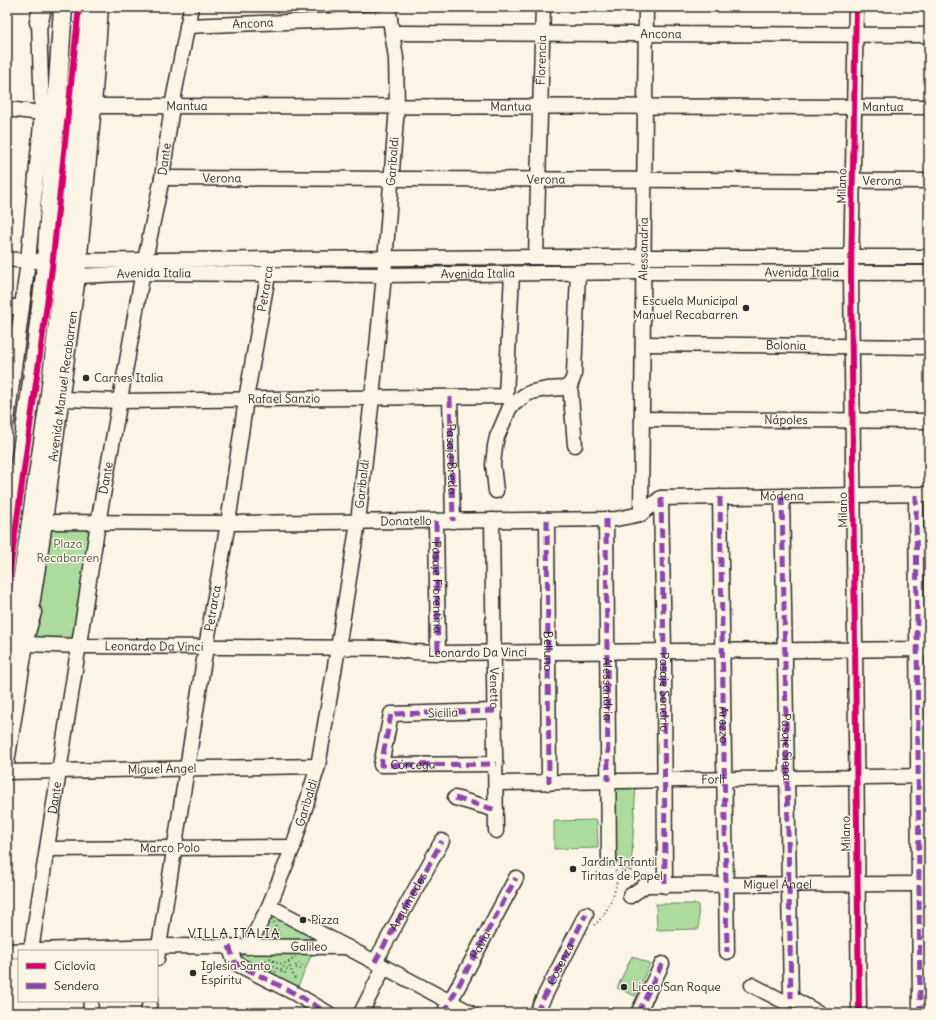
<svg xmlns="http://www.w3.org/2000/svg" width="936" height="1020" font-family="Delius,sans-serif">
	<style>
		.green { fill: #abdc9d; stroke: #6b8464 }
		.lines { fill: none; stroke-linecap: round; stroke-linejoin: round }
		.minor-casing { stroke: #2b2b2b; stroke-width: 17 }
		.major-casing { stroke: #2b2b2b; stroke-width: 21 }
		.path { stroke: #2b2b2b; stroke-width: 2; stroke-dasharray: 1 3; stroke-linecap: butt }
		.minor { stroke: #fcf5e5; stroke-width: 14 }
		.major { stroke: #fcf5e5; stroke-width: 18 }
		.quiet { stroke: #8e44ad; stroke-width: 5; stroke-dasharray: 10 5; stroke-linecap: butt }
		.cycleway-casing { stroke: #fcf5e5; stroke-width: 8 }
		.cycleway { stroke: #d6006c; stroke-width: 6 }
		.poi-dot { fill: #2b2b2b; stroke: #fcf5e5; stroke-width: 1.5 }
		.labels { text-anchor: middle; stroke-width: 3; stroke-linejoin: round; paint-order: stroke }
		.street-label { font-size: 12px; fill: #2b2b2b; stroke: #fcf5e5 }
		.poi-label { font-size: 12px; fill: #2b2b2b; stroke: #fcf5e5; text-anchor: start }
		.park-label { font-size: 12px; fill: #4b5748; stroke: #fcf5e5 }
		.neighbourhood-label { font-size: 13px; letter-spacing: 1px; fill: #2b2b2b; stroke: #fcf5e5 }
	</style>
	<rect width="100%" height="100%" fill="#fcf5e5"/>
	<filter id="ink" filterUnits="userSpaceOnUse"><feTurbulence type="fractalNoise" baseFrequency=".025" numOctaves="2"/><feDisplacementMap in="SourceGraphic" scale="8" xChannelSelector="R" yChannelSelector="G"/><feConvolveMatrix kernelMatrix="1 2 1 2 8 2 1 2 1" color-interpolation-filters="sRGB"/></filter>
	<g filter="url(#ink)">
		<path class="green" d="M50,527H93L74,640L33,639Z
			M636,783L631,872L612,858L611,784Z
			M597,820L598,848L554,849V821Z
			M656,904H698L699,929L657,930Z
			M275,918H278L324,941L262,940L263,932L269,920Z
			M253,951H313L297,989L239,959L241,956Z
			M632,956L650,964L635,996L617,988Z"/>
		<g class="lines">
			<g class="minor-casing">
				<g id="minor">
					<path d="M856,7L851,273L859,1013"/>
					<path id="s1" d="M187,26L390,18"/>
					<path id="s2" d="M392,33L929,35"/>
					<path id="s3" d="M94,106L929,107"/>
					<path d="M7,109L42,113"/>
					<path id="s4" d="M162,178L929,181"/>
					<path id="s5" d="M536,257L543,7"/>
					<path d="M7,259L28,261L536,257H929"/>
					<path id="s6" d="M55,269L78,276L143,273L384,275L643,272L929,273"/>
					<path d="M7,306L22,308"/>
					<path id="s7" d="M643,344L929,347"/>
					<path d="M570,384L575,445"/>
					<path d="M450,397L453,521"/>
					<path id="s8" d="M62,399L120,401L506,396L512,273"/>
					<path id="s9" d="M642,419L929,421"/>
					<path d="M7,421L28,261L42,113L39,22L40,11"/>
					<path d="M496,491L493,465L495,446L497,437L510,407L525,395L532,392L547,389L564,388C570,386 573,381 574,374L578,272"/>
					<path d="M916,495L920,1013"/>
					<path d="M782,496L791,998"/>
					<path d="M720,497L727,952"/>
					<path id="s10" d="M661,498L664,651L665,886"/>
					<path id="s11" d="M641,514L646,7"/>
					<path d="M606,519L609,859"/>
					<path id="s12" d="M492,520L496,831"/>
					<path id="s13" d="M547,520L549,783"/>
					<path d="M436,521L438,653"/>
					<path id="s14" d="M45,522L228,523L616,519L641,514L661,498L929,494"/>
					<path id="s15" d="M26,644L79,646L387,648L413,652L438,653L929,649"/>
					<path d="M495,711L391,714L381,765L496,764"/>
					<path id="s16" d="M7,763L43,536L78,276L94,106L101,7"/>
					<path id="s17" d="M7,772L318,766"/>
					<path id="s18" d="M496,783L929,776"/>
					<path d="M455,798L496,810"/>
					<path id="s19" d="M47,849L293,847"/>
					<path id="s20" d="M630,896L646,885L929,884"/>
					<path d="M269,906L471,1013"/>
					<path d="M229,946L235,963L294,993L328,1013"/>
					<path id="s21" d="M248,947L269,906L293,847L318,766L338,648L358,522L372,398L384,275L397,106L396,58L388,7"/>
					<path id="s22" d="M31,950L98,523L145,260L162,178L172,106L191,7"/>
					<path id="s23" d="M7,951L159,946L347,947"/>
					<path id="s24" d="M157,959L206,647L228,523L246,399L267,281L269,265"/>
					<path d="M375,962L442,841"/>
					<path d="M752,985L783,1001H786L791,998L819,1013"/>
					<path d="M90,1013L91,1001"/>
					<path d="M148,1013L150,1001"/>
					<path d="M361,1013L384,967"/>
					<path id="s25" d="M444,1013L516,878"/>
					<path d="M536,1013L586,914"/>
					<path d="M638,1013L662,964"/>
				</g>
			</g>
			<g class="major-casing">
				<path id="major" d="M39,22L42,7
					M7,550L30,397L46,266L63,7
					M22,646L32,612
					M7,682L49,402L64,272L89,7
					M7,700L15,670"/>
			</g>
			<path class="path" d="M618,866L634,880
				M274,922L279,934
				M594,925C605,918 617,891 617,878C617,875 616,872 615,869
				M270,958C278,966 288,965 295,957
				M263 963a3 3 0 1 1 6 0a3 3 0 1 1-6 0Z
				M288,963L296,981
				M296 966a3 3 0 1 1 6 0a3 3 0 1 1-6 0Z
				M271 969a3 3 0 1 1 6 0a3 3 0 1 1-6 0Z
				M281 970a3 3 0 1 1 6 0a3 3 0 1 1-6 0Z"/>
			<use href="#minor" class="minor"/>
			<use href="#major" class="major"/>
			<g class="quiet">
				<path d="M7,391H12"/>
				<path id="s26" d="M450,397L453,521"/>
				<path d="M916,495L920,1013"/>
				<path id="s27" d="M782,496L791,998"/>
				<path id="s28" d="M720,497L727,952"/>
				<path d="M661,498L664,651L665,886"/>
				<path id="s29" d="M606,519L608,781"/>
				<path d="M547,520L549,783"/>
				<path id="s30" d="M436,521L438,653"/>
				<path id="s31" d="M495,711L391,714L381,765L496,764"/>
				<path d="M455,798L496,810"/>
				<path d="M229,946L235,963L294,993L328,1013"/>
				<path id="s32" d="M375,962L442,841"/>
				<path d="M444,1013L516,878"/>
				<path id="s33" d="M536,1013L586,914"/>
				<path d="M638,1013L662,964"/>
			</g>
			<g class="cycleway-casing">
				<path id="cycleway" d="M856,7L851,273L859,1013
					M7,591L52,268L79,7"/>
			</g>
			<use href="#cycleway" class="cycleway"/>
		</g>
	</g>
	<g class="poi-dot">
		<circle cx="746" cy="308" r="4"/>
		<circle cx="86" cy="378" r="4"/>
		<circle cx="573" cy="869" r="4"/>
		<circle cx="303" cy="920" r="4"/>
		<circle cx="193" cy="973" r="4"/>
		<circle cx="624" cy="987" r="4"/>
	</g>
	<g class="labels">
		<g class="street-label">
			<text dy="4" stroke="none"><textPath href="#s1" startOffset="66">Ancona</textPath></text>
			<text dy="4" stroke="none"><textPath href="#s2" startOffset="269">Ancona</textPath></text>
			<text dy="4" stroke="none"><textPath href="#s5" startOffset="197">Florencia</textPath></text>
			<text dy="4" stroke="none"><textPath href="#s3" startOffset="93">Mantua</textPath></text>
			<text dy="4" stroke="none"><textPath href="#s3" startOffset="417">Mantua</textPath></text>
			<text dy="4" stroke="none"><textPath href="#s3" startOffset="789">Mantua</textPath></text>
			<text dy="4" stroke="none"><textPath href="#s22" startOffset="802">Dante</textPath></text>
			<text dy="4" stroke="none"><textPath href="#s21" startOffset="804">Garibaldi</textPath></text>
			<text dy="4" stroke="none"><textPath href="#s4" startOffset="60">Verona</textPath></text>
			<text dy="4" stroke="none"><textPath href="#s4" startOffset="384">Verona</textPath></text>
			<text dy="4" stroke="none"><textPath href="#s4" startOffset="720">Verona</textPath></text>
			<text transform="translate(842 186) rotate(-89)" y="4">Milano</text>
			<text dy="4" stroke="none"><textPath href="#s11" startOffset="265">Alessandría</textPath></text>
			<text dy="4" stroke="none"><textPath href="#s6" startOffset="424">Avenida Italia</textPath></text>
			<text dy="4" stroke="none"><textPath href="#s6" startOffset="748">Avenida Italia</textPath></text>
			<text dy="4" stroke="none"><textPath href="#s6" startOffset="100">Avenida Italia</textPath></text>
			<text dy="4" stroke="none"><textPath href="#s24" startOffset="679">Petrarca</textPath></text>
			<text dy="4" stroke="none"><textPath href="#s7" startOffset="143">Bolonia</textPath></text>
			<text dy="4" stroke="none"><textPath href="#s16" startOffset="381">Avenida Manuel Recabarren</textPath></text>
			<text dy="4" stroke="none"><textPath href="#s8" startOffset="222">Rafael Sanzio</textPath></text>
			<text dy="4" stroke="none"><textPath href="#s9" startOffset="144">Nápoles</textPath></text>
			<text dy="4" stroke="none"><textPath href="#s26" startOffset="62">Pasaje Breda</textPath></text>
			<text dy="4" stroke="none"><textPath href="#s22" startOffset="478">Dante</textPath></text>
			<text dy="4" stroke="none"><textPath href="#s21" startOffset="480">Garibaldi</textPath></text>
			<text dy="4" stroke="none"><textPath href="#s14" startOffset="743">Módena</textPath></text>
			<text transform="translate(843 510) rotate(-91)" y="4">Milano</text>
			<text dy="4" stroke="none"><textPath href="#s14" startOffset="361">Donatello</textPath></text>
			<text dy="4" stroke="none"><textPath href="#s30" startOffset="66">Pasaje Fiorentina</textPath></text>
			<text dy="4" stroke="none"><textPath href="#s24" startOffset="355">Petrarca</textPath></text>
			<text dy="4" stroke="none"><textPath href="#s15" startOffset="128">Leonardo Da Vinci</textPath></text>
			<text dy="4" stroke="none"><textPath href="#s13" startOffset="131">Belluno</textPath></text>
			<text dy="4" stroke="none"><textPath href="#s15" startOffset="452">Leonardo Da Vinci</textPath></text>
			<text dy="4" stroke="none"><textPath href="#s12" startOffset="168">Venetto</textPath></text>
			<text dy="4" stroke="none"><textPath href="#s29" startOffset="170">Alessandría</textPath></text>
			<text dy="4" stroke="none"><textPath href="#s10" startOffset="194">Pasaje Sondrio</textPath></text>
			<text transform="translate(443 713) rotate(-2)" y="4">Sicilia</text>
			<text dy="4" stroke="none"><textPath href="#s28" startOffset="228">Arezzo</textPath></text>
			<text dy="4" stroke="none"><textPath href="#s27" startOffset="251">Pasaje Siena</textPath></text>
			<text dy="4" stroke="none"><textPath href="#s31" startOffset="188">Córcega</textPath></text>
			<text dy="4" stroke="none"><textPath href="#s17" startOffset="155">Miguel Ángel</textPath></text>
			<text dy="4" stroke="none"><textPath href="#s18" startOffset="217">Forli</textPath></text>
			<text dy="4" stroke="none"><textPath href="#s22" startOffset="154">Dante</textPath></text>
			<text dy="4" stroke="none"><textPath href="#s21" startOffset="156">Garibaldi</textPath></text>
			<text transform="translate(846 834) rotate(-91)" y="4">Milano</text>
			<text dy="4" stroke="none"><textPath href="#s19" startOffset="123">Marco Polo</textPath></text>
			<text dy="4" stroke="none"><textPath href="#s20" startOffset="151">Miguel Ángel</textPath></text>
			<text dy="4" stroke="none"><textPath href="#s32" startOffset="69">Arquímedes</textPath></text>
			<text dy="4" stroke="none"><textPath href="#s25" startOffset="77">Pavia</textPath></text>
			<text dy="4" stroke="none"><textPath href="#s23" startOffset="302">Galileo</textPath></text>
			<text dy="4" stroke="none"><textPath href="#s33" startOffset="55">Cosenza</textPath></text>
		</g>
		<g class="poi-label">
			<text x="738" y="305" text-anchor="end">Escuela Municipal<tspan x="738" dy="14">Manuel Recabarren</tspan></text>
			<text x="94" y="382">Carnes Italia</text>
			<text x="581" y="866">Jardín Infantil<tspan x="581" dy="14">Tiritas de Papel</tspan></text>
			<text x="311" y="924">Pizza</text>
			<text x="201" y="970">Iglesia Santo<tspan x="201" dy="14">Espíritu</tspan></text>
			<text x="632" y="991">Liceo San Roque</text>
		</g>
		<g class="park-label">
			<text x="68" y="548">Plaza<tspan x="68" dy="14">Recabarren</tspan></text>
		</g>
		<g class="neighbourhood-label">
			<text x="234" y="938">VILLA ITALIA</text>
		</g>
	</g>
	<rect width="936" height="1020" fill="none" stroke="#fcf5e5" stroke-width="24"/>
	<rect x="12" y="12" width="912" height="996" fill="none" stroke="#2b2b2b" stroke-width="1.5" filter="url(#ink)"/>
	<rect x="18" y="950" width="140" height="52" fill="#fcf5e5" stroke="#a8a49b"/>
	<rect x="26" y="963" width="20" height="6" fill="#d6006c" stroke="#a8a49b"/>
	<text x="54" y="970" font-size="12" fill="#2b2b2b">Ciclovía</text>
	<rect x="26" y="983" width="20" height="6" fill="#8e44ad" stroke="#a8a49b"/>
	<text x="54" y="990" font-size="12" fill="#2b2b2b">Sendero</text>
</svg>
